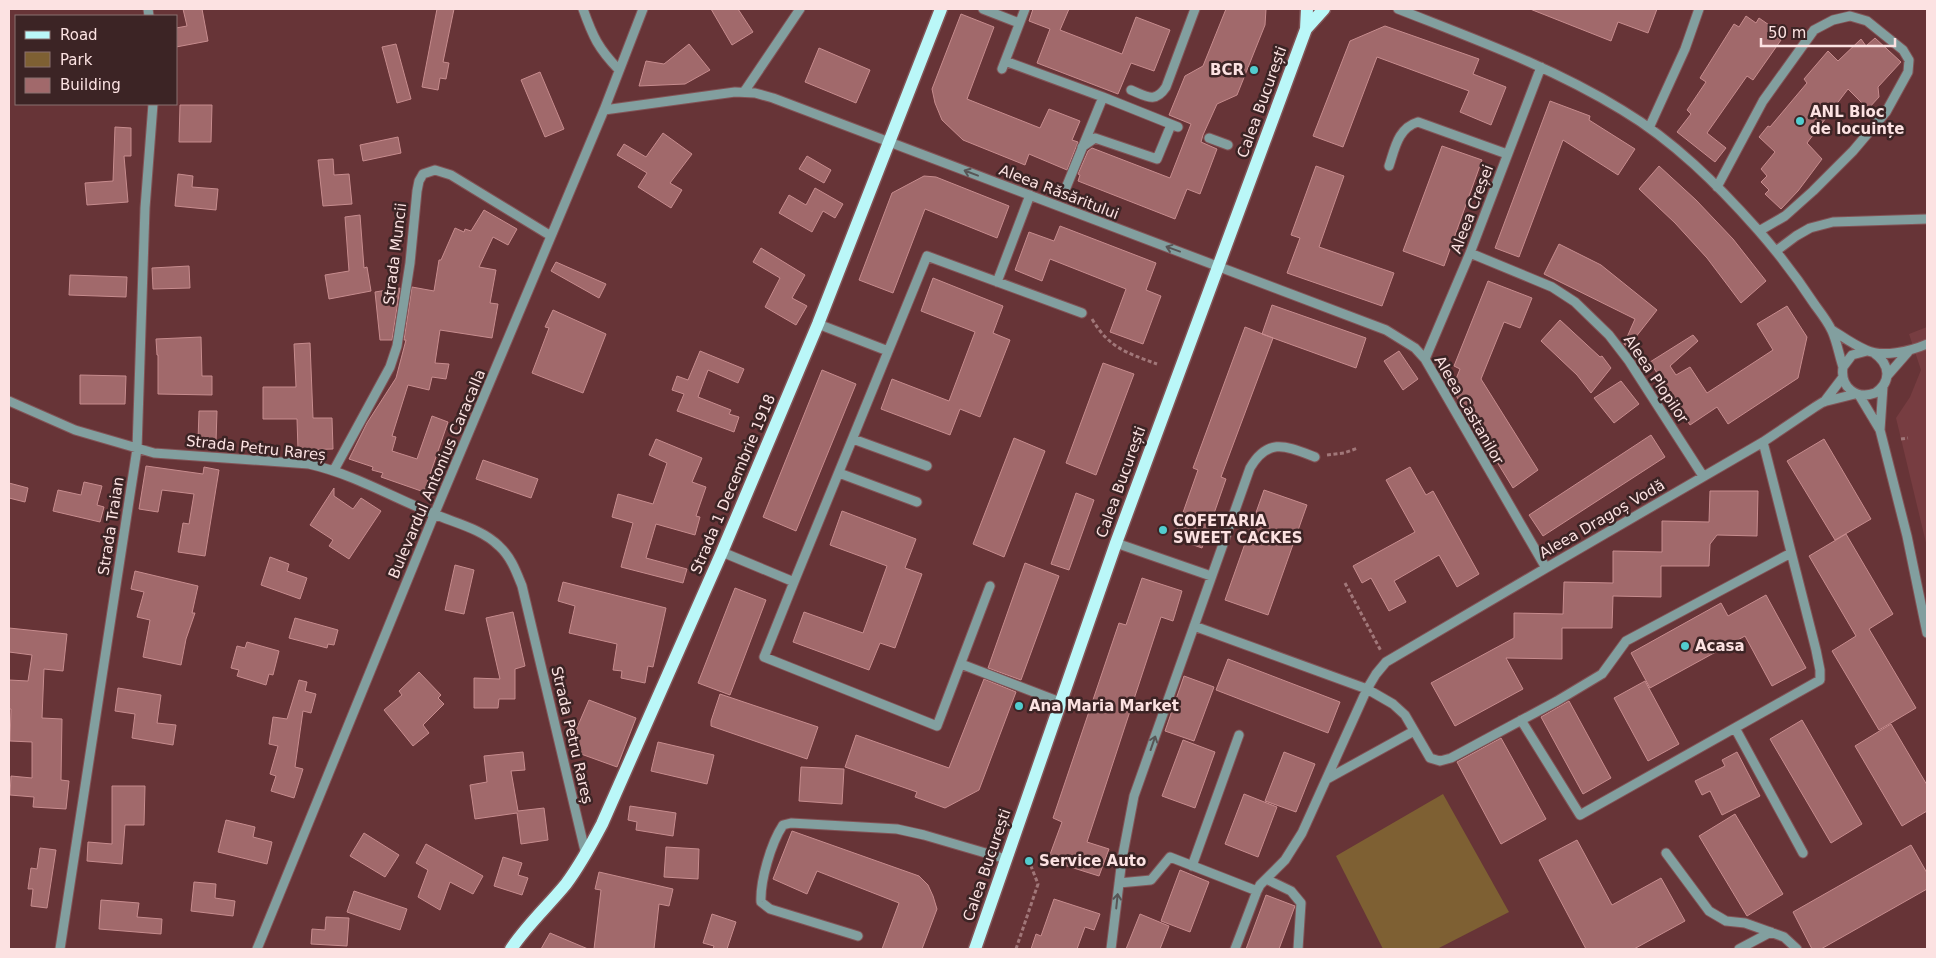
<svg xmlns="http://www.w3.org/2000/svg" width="1936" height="958" font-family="'DejaVu Sans',sans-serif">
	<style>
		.built { fill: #773d41 }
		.green { fill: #7e6033 }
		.building { fill: #a1696b; stroke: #c78c8e }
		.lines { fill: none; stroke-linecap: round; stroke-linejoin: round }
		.minor-casing { stroke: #825356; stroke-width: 11 }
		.major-casing { stroke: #825356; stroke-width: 15 }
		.path { stroke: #a17779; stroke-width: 3; stroke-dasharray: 4 2.5; stroke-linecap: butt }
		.minor { stroke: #829f9f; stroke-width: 9 }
		.major { stroke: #baf7f8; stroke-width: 12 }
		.oneway { stroke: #585556 }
		.poi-dot { fill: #52cdcf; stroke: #3c2425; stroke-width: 2 }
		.labels { text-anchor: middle; stroke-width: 5; stroke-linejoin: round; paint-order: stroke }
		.poi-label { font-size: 15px; font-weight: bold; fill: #fce2e2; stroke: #3c2425; text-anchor: start }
		.street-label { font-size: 15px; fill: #fce2e2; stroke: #3c2425 }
	</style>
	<rect width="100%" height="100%" fill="#673437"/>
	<path class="built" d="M1927,327V547L1896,418L1910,397L1921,370L1909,334Z"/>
	<path class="green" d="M1443,794L1509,912L1437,949H1383L1336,856Z"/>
	<path class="building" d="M183,9H202L208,41L176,47V28L187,26Z
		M437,9H454L443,62L449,63L446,79L440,78L438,90L422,87Z
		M711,9H738L753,32L732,45Z
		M1033,9H1069L1060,30L1122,54L1136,17L1170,30L1154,71L1131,63L1118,94L1037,63L1050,29L1029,21Z
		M1226,9H1266L1265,25L1237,95L1217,104L1203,135L1201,142L1217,149L1200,194L1187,189L1175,219L1078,181L1080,175L1078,174L1088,151L1092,148L1170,178L1191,124L1169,115L1185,76L1203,66Z
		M1530,9H1657L1648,33L1618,22L1611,41Z
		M961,14L994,27L967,99L1040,128L1049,109L1080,121L1072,140L1078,142L1067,170L1029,154L1025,165L963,140L942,120L935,103L932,89Z
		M1746,16L1756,23L1759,18L1772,27L1769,32L1781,40L1753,80L1747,76L1707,133L1726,148L1715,162L1677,132L1691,114L1687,110L1706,82L1700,78L1734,24L1739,27Z
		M1385,26L1479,59L1473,74L1506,87L1491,125L1460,112L1469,91L1377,57L1343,147L1313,136L1350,41Z
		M1875,38L1901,62L1878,87L1879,97L1868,109L1848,89L1807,143L1822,159L1798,191L1781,209L1765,194L1769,190L1761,182L1767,176L1761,169L1775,152L1759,137L1768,126L1770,127L1807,83L1804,79L1828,51L1838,61L1861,39L1866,46Z
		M396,44L411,99L397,103L382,47Z
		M689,44L710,70L685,84L639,86L646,61L664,64Z
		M819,48L870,70L856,103L805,82Z
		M540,72L564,129L545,137L521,80Z
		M1550,101L1590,116L1589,120L1635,149L1618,175L1563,140L1519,257L1495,248Z
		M180,105H212L211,142H179Z
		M115,127L131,128V156H124L128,202L87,205L85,183L113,181Z
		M663,133L692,154L670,183L682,190L671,208L638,187L647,173L617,155L624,144L646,157Z
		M398,137L401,153L363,161L360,145Z
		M1442,146L1482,160L1444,266L1403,251Z
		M807,156L831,170L824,183L799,169Z
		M333,159L334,175L349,174L352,204L323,206L318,160Z
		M1316,166L1344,176L1319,247L1394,273L1382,306L1287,273L1300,238L1291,235Z
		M1659,166L1696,200L1733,239L1766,281L1741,303L1707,258L1675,223L1639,189Z
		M178,174L193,176L192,187L218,189L216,210L175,206Z
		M924,176L936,177L1009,206L997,238L925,209L893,293L859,280L892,193Z
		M815,188L843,204L835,218L823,211L812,232L779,213L789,195L806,205Z
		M484,210L517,229L508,245L493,237L479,267L496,270L490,303L498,304L492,338L440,330L435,363L449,364L446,379L432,377L429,390L408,385L392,436L396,437L392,451L417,459L432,416L448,422L424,492L381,477L383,473L372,470L373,467L349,459L367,423L396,378L406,340H404L412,287L434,291L439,260H441L455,228L464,232L465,229L471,231Z
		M360,215L364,268L367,267L371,291L329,299L325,275L349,271L345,217Z
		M1060,226L1156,263L1146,290L1161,296L1143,344L1110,332L1126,289L1050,259L1042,281L1015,270L1029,232L1054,241Z
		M1559,244L1601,265L1657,310L1628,347L1624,344L1635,319L1544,274Z
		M761,248L805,275L792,298L807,306L796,325L765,307L780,278L753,262Z
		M556,262L606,284L599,298L551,271Z
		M189,266L190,288L153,289L152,268Z
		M70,275L127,277L126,297L69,295Z
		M933,278L1003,306L993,333L1010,340L980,417L960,409L950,435L881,409L892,379L949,401L975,332L921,311Z
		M1488,281L1532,298L1520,328L1504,322L1481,379L1538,470L1513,488L1452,389L1460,369L1454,366Z
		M400,288L392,340H380L375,292Z
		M1272,305L1366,338L1356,368L1262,334Z
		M1787,306L1807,337L1798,378L1728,424L1717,407L1690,425L1650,362L1693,335L1698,341L1670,366L1676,375L1690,367L1707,393L1773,350L1757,324Z
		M553,310L606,334L583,393L532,373L549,328L545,327Z
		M1560,320L1600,357L1602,356L1611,368L1591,393L1577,375L1541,341Z
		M1245,327L1273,338L1221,477L1226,479L1202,548L1174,538L1198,470L1193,468Z
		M201,337L202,376H212V395L158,394V355H157L156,339Z
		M310,343L313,418H332L333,449L298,450L297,419H263V387H296L294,344Z
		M700,351L744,369L738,383L708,370L698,397L731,410L729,414L739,417L734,432L677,411L684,394L672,390L677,376L688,380Z
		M1399,351L1418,379L1403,390L1384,361Z
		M1103,363L1134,374L1096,475L1066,463Z
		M822,370L856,384L796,531L763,517Z
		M80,375L126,376L125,404H80Z
		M1621,381L1639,404L1614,423L1594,398Z
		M199,411H217L216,442L198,441Z
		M1651,435L1665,457L1543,536L1529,515Z
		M1014,438L1045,451L1004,557L973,544Z
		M656,439L702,458L692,482L706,487L696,516L700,517L695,535L656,524L646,558L687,569L683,583L621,567L633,523L612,517L618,494L653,504L667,463L649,455Z
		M1824,439L1871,519L1835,540L1787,461Z
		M483,460L538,479L531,498L476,479Z
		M146,466L203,474L204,467L219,470L205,556L178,552L183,523L189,524L194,494L162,490L158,512L139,509Z
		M1410,467L1426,495L1433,491L1479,574L1457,587L1439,555L1394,581L1406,602L1389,611L1371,578L1362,583L1353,566L1415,532L1386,480Z
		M84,482L102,486L97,505L104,507L100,522L53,511L58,490L81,495Z
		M9,483L28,488L25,502L9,498Z
		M334,488V496L353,509L361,498L381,511L349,559L329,546L333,540L310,525Z
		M1264,490L1307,505L1268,615L1225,600Z
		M1710,491H1758L1757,536L1717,535L1710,544L1709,566H1661V597L1613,596L1612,628H1562V659L1506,658L1523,689L1455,726L1431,683L1514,638V613L1563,614L1564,582L1613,583V551L1662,552V521L1709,522Z
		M1076,493L1094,500L1069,570L1051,564Z
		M842,511L916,539L905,568L922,574L895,648L880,643L869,670L793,642L804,612L863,633L887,566L830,545Z
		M1846,534L1893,614L1869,629L1916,708L1879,730L1832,651L1856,636L1809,556Z
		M270,557L289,564L287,571L307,578L300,599L261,585Z
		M1025,563L1059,576L1021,680L988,668Z
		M455,565L474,570L464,614L445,610Z
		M135,571L198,586L192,613H195L186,639L181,665L143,657L150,620L137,617L144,592L131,589Z
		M1142,578L1182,591L1173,621L1161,617L1087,842L1109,849L1099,876L1048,860L1062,822L1053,818L1119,623L1126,625Z
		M563,582L666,608L653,667L648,666L645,683L621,678L622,671L613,670L617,644L569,633L575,606L558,601Z
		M735,588L766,600L730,695L698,683Z
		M1766,595L1806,668L1772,686L1745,636L1650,688L1631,653L1721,603L1728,616Z
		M513,612L525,666L515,669V699H499L498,708H474V678L500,679L486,618Z
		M295,618L338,630L334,645L328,644L327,648L289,638Z
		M9,628L67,634L63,671L44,669L42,718L62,719L61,780L69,781L66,809L33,807L34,797L10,795L11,776L32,778V742L10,741L11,709H9V680L28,681L32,655L9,652Z
		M247,642L279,651L273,675L269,674L266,685L237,676L239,670L231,668L237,646L245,648Z
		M1228,659L1340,702L1328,733L1216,690Z
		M419,672L441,695L438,698L444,704L423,725L429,733L413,746L384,710L402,695L399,691Z
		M1184,676L1214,687L1194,741L1165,731Z
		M984,679L1016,692L979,790L945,808L915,797L917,792L845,767L856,735L949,768Z
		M299,680L307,682L305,691L316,694L311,713L303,711L295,767L303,769L294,798L271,791L276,776L270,774L278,746L269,744L273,717L287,719Z
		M1645,681L1679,744L1648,761L1614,698Z
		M118,688L161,695L157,723L176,725L173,745L132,738L135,714L115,711Z
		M720,694L818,727L807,759L711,726V721Z
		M589,700L636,718L617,767L581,754L573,737Z
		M1569,701L1611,778L1583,794L1541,717Z
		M1802,720L1862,824L1831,843L1770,739Z
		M1891,724L1927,785V811L1902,826L1855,746Z
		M1501,738L1546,819L1501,844L1457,762Z
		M1183,740L1215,752L1195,808L1162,796Z
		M658,742L714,755L707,784L651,771Z
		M523,752L525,770L511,771L518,811L544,808L548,840L521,844L517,813L475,819L470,785L487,782L484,756Z
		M1284,752L1315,764L1296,812L1265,801Z
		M1737,752L1760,796L1722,815L1710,791L1702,795L1695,781L1725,766L1722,760Z
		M801,767L844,769L842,804L799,801Z
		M112,786H145L144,825H125L122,864L87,861L88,842L112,844Z
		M1244,794L1277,807L1258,857L1225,844Z
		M630,806L676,813L673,836L636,830L637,822L628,820Z
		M1735,814L1783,894L1747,916L1699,836Z
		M226,820L255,827L253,837L272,842L267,864L218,852Z
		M792,831L919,876L928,885L933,896L937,909L922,949H882L899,903L817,871L807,894L773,879Z
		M364,833L399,855L385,877L350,856Z
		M1577,840L1612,905L1661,878L1685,921L1634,949H1586L1539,860Z
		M426,844L483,876L473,894L450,882L440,910L418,897L428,870L416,863Z
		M1911,845L1927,873V889L1821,949H1812L1793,912Z
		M666,847L699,849L698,879L664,877Z
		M40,848L56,850L47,908L31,906L33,889H28L31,868L37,869Z
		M503,857L522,863L518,875L528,878L522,895L494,886Z
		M1180,870L1209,882L1190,932L1161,921Z
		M599,872L673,889L669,906L659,904L654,949H594L601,890L595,889Z
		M194,882L216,884L215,898L235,901L233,916L191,911Z
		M354,891L407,909L400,930L347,912Z
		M1266,895L1295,906L1279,949H1246Z
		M1054,899L1100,914L1094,930L1085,927L1077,949H1031L1036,934L1041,936Z
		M101,900L139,903L137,917L162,919L161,934L99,929Z
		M712,914L736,922L727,949H713L714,946L703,943Z
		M1140,914L1169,926L1160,949H1126Z
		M326,917L349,918L347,946L311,944L312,929L325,930Z
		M550,933L588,949H541Z"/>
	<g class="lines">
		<g class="minor-casing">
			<path id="minor" d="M148,9L149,16
				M583,9C593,37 598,48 619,70
				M983,9L1019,23
				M1398,9C1474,39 1552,67 1622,110C1674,141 1718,185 1758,230C1779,254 1798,279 1815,305C1821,313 1828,322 1832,331C1837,342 1839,355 1843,367
				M1005,61L1103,97L1063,195
				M1002,69L1025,9
				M1131,90C1146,96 1155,104 1166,87L1195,9H1194
				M744,92L800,9
				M1103,97L1178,127
				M604,110L735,92L755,93L773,98L1386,330L1415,348L1425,359L1546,568
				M1649,128L1685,49L1699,9
				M1209,138L1228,145
				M1082,147L1095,138L1157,159L1171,125
				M1389,166C1395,148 1398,128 1418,122L1507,154
				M1717,187L1763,101L1814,30L1833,20L1850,16L1867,21L1903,50L1909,60L1908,72L1886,112L1853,151L1813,191L1785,216L1759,231
				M1776,251L1796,236L1810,228L1833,222L1927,219
				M1470,253L1552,287L1575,302L1609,335L1629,361L1703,476
				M997,282L1030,195
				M818,324L888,351
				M1832,330C1843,337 1854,345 1866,350C1882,358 1911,351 1927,344
				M1867,351L1852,355L1843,367C1840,387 1856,400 1875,393C1892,382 1890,364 1874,353
				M1425,359L1470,253L1541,67
				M1887,376L1908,352
				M1859,395L1880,430L1907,536L1927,633
				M9,401L75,430L154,453L309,464C353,474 392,497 434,514C455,523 482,529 499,546C511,557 516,571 522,586L586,855
				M1824,402L1843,377
				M1880,430L1883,386
				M853,439L927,466
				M334,470L390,367L397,346L410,263L417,191L419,181L423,174L435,170L451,175L551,236
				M839,473L917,502
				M1116,543L1211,576
				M722,552L794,582L764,657L937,726L990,586
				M794,582L927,256L1082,313
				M1194,626L1367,689L1393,704L1405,715L1430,758L1440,761L1451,758L1557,701L1602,674L1626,641L1791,553
				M961,664L1060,702
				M1521,720L1580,815L1820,680V670L1816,650L1763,442
				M1735,728L1803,853
				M1327,779L1414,731
				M1666,853L1709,911L1726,921L1745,923L1784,937L1797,949
				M1192,866L1239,735
				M1266,879L1291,891L1301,903L1298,949
				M1119,883L1151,880L1170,857L1257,891
				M858,936L770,909L761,902C760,881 771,843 783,825L791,823L897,829L924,835L1006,859
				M60,949L137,449L145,208L153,104
				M257,949L434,515L604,110L643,9
				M1111,949L1122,859L1134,796L1250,468C1268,437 1286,446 1315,457
				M1235,949L1257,891L1260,885L1285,860L1302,833L1367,689L1376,674L1386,662L1546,568L1763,442L1815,407L1823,402L1855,394
				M1739,949L1771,932"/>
		</g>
		<g class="major-casing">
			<path id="major" d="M1306,29L1324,9
				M511,949C527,925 548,906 566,884C580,865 591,845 602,824L722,552L818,324L941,9
				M975,949L1116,543L1306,29L1307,9"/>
		</g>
		<path class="path" d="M1092,319C1109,348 1127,353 1157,364
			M1901,439L1908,438
			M1327,455L1344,453L1358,448
			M1345,583L1381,651
			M1016,949L1038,884L1029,861"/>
		<use href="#minor" class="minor"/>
		<use href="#major" class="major"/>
	</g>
	<defs><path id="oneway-shaft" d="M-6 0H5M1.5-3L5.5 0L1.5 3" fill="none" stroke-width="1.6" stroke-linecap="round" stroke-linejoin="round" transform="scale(1.25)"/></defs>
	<g class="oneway">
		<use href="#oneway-shaft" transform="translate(971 173) rotate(-159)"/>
		<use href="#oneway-shaft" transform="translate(1173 249) rotate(-160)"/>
		<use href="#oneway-shaft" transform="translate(1153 743) rotate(-71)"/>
		<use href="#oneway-shaft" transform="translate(1117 901) rotate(-84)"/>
	</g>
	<g class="poi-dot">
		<circle cx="1254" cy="70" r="5"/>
		<circle cx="1800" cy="121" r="5"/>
		<circle cx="1163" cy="530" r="5"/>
		<circle cx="1685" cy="646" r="5"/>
		<circle cx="1019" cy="706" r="5"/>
		<circle cx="1029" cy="861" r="5"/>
	</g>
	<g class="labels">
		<g class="poi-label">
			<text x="1244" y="75" text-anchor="end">BCR</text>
			<text x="1810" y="117">ANL Bloc<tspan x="1810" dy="17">de locuințe</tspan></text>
			<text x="1173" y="526">COFETARIA<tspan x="1173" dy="17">SWEET CACKES</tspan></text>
			<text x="1695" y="651">Acasa</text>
			<text x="1029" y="711">Ana Maria Market</text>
			<text x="1039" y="866">Service Auto</text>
		</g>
		<g class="street-label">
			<text transform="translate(1262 102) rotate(-70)" y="5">Calea București</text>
			<text transform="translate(1059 192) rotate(21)" y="5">Aleea Răsăritului</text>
			<text transform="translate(1472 209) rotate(-69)" y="5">Aleea Creșei</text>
			<text transform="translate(395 254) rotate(-83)" y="5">Strada Muncii</text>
			<text transform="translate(1656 379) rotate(56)" y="5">Aleea Plopilor</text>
			<text transform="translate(1469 410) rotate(60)" y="5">Aleea Castanilor</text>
			<text transform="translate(256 448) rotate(6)" y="5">Strada Petru Rareș</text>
			<text transform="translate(437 474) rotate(-67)" y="5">Bulevardul Antonius Caracalla</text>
			<text transform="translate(1121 482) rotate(-70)" y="5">Calea București</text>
			<text transform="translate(733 484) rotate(-67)" y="5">Strada 1 Decembrie 1918</text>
			<text transform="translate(1602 519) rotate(-30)" y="5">Aleea Dragoș Vodă</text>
			<text transform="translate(111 526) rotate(-81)" y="5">Strada Traian</text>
			<text transform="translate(572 735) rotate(77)" y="5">Strada Petru Rareș</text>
			<text transform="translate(987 865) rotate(-71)" y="5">Calea București</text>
		</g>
	</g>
	<rect width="1936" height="958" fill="none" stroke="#fce2e2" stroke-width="20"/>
	<rect x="15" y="15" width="162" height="90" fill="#3c2425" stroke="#897071"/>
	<rect x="25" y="31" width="25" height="8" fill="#baf7f8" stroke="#897071"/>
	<text x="60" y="40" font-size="15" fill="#fce2e2">Road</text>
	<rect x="25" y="52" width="25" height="15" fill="#7e6033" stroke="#897071"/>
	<text x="60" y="65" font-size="15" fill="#fce2e2">Park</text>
	<rect x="25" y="78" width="25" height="15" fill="#a1696b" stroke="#897071"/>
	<text x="60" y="90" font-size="15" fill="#fce2e2">Building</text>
	<path d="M1761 38v8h134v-8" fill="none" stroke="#fce2e2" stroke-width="2.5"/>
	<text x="1768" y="38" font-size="15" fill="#fce2e2" stroke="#3c2425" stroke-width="4" paint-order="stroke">50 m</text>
</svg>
